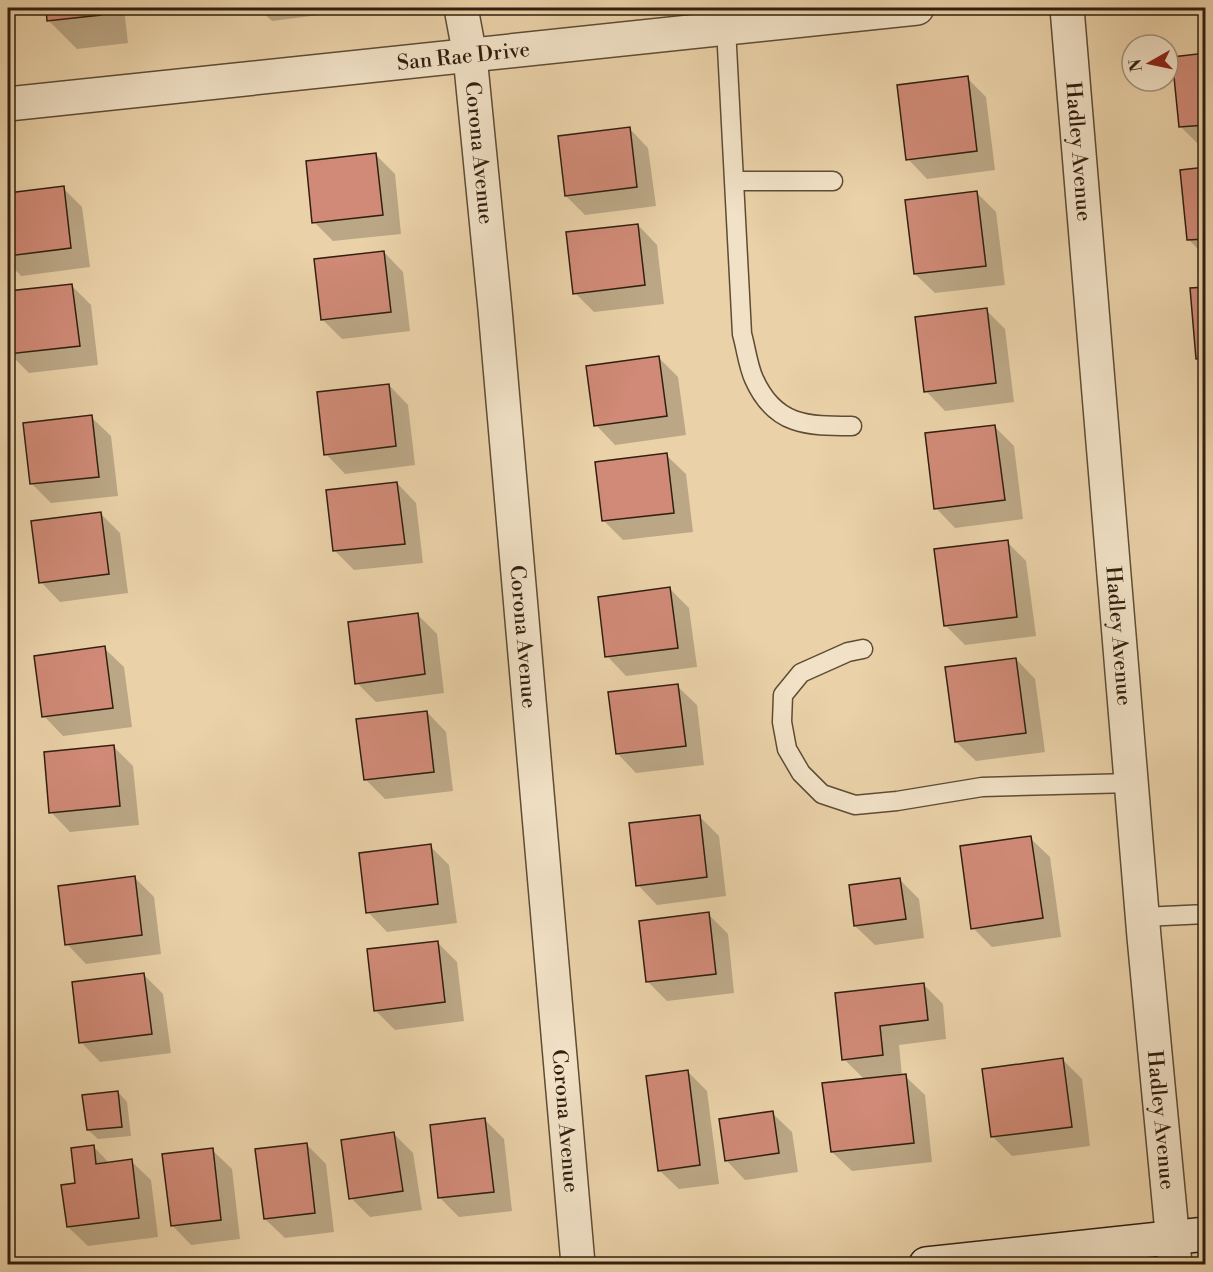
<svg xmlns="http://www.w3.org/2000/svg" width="1213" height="1272" font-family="'Libre Bodoni',serif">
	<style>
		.shadow { fill: #0003 }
		.building { fill: #d08a77; stroke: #301f0f; stroke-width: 1.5 }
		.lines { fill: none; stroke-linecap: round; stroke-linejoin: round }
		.lane-casing { stroke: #5e4c35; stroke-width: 21 }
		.street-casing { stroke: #5e4c35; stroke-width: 36 }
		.secondary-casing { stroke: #301f0f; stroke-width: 36 }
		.lane { stroke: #f1e1c6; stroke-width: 18 }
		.street { stroke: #f1e1c6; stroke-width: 33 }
		.secondary { stroke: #f1e1c6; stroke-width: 33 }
		.labels { text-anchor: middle; stroke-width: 5; stroke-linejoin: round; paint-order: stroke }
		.street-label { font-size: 21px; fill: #301f0f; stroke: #f1e1c6 }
	</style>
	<rect width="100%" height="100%" fill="#ead1a8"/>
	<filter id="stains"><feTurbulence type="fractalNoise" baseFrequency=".00333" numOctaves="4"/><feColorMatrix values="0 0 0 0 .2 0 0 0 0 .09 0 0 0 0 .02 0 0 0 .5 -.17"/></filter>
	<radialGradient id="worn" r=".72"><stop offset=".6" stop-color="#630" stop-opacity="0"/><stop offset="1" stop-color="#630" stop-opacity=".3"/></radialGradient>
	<path class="shadow" d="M47,8H124L128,43L77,49L49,21Z
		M258,8H351V11L272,21Z
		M551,8H595L554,11Z
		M1206,55V145L1200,146L1180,126Z
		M967,78L986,97L995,170L927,179L908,159Z
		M629,128L648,148L656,206L585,215L566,196Z
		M376,155L395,174L401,234L333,241L314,222Z
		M1206,169V257L1188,239Z
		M63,188L82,207L90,267L21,276L8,262V195Z
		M977,193L996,212L1005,285L935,293L915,274Z
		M638,225L657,245L664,304L594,312L575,293Z
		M384,252L403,272L410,331L342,339L322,319Z
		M71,285L91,305L98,365L29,373L10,354L8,334V293Z
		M1206,288V366L1198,358Z
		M986,310L1005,329L1014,402L945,411L926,391Z
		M659,358L678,377L686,435L615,445L596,425Z
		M389,385L408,405L415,465L345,474L326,454Z
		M91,417L111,436L118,496L51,503L32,484Z
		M995,427L1014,446L1023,519L955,528L936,508Z
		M666,455L686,474L693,532L623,540L604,521Z
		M397,483L416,503L423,563L354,570L335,551Z
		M101,514L120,533L128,593L60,602L41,582Z
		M1007,542L1026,561L1036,636L965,645L945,625Z
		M670,589L689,608L697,667L626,676L607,656Z
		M418,615L437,634L444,693L376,702L357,683Z
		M104,648L124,667L132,727L63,736L44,716Z
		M1016,659L1035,679L1045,752L976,761L956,742Z
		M677,686L697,705L704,765L636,773L617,753Z
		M427,712L446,732L453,791L385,799L366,780Z
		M113,746L133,766L139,825L70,832L51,812Z
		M699,816L719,836L726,896L657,905L638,885Z
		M1030,838L1050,857L1061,937L992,947L973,928Z
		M430,846L449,865L457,923L387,932L368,912Z
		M134,877L154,897L161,954L86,964L67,944Z
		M899,879L919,899L924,938L875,945L855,926Z
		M708,914L728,934L734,993L667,1001L647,981Z
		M438,943L457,962L464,1021L395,1030L375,1010Z
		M144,975L163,994L171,1053L100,1062L81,1042Z
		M923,984L943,1004L946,1039L899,1045L902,1076H905L925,1095L932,1162L852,1171L832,1152L865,1080L844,1059Z
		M1062,1059L1082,1079L1090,1146L1012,1156L993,1137Z
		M688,1072L707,1091L719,1184L679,1189L659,1170Z
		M118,1092L127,1102L131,1136L98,1139L88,1130Z
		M772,1113L792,1132L798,1172L745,1180L726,1160Z
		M485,1120L504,1139L512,1211L459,1217L440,1198Z
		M394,1134L413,1153L422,1210L370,1217L351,1198Z
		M306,1144L326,1164L334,1232L285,1238L265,1219Z
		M93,1146L110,1164L131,1161L151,1180L158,1237L88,1246L68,1227L77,1185Z
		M212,1150L232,1169L240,1239L191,1245L172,1225Z"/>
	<path class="building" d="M46,8H100L101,15L47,21Z
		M1206,53V125L1179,127L1172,57Z
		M968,76L977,151L906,160L897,85Z
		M630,127L637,187L565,196L558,136Z
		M376,153L383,215L312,223L306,161Z
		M1206,167V239L1187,240L1180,170Z
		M64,186L71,248L8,256V193Z
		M977,191L986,266L914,274L905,200Z
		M638,224L645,285L573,294L566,232Z
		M384,251L391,312L321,320L314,259Z
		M72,284L80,346L8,354V291Z
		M1206,287V358L1196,359L1190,288Z
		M987,308L996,383L924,392L915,317Z
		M659,356L667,416L594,426L586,366Z
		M389,384L396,446L324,455L317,392Z
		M1201,395H1206V445Z
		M92,415L99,477L30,484L23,423Z
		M995,425L1005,500L934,509L925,433Z
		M667,453L674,513L602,521L595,462Z
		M397,482L405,544L333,551L326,490Z
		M101,512L109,574L39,583L31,521Z
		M1008,540L1017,617L944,626L934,549Z
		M670,587L678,648L605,657L598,597Z
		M418,613L425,674L355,684L348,622Z
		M105,646L113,708L42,717L34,656Z
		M1016,658L1026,733L955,742L945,667Z
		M678,684L686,746L616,754L608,692Z
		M427,711L434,772L364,780L356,719Z
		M114,745L120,806L49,813L44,752Z
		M700,815L707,877L636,886L629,823Z
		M1031,836L1043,918L971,929L960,846Z
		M431,844L438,904L366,913L359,853Z
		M135,876L142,935L65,945L58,886Z
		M900,878L906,919L854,926L849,885Z
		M709,912L716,974L646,982L639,921Z
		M438,941L445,1002L374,1011L367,949Z
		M144,973L152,1034L79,1043L72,982Z
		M924,983L928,1020L880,1026L883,1055L842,1060L835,993Z
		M1063,1058L1072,1127L991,1137L982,1069Z
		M688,1070L700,1165L658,1171L646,1076Z
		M906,1074L914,1143L831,1152L822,1083Z
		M118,1091L122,1127L87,1130L82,1095Z
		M773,1111L779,1153L725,1161L719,1119Z
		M485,1118L494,1192L438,1198L430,1125Z
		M394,1132L403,1191L349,1199L341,1140Z
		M307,1143L315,1213L264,1219L255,1149Z
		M94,1145L96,1164L132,1159L139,1218L67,1227L61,1185L75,1183L71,1148Z
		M213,1148L221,1220L171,1226L162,1154Z"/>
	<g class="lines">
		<g class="lane-casing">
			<path id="lane" d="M726,28L742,334C746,348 748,366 754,379C775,426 807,426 852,426
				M734,181H833
				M863,649L848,652L801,673L783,695L782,722L787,749L801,773L822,794L855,805L897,801L982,787L1132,783
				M1143,917L1206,914"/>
		</g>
		<g class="street-casing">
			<g id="street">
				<path id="s1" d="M461,8L470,56L495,309L578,1264"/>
				<path id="s2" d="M1067,8L1144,937L1175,1264"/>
				<path id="s3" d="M8,104L917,8"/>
			</g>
		</g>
		<g class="secondary-casing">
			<path id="secondary" d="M926,1264L1206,1234"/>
		</g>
		<use href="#lane" class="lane"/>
		<use href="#street" class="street"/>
		<use href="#secondary" class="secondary"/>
	</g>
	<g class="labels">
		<g class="street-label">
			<text dy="7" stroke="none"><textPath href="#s3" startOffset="458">San Rae Drive</textPath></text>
			<text dy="7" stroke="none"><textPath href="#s1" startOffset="146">Corona Avenue</textPath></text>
			<text dy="7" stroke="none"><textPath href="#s2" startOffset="144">Hadley Avenue</textPath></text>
			<text dy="7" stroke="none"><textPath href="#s1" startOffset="632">Corona Avenue</textPath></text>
			<text dy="7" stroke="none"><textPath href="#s2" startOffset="630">Hadley Avenue</textPath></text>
			<text dy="7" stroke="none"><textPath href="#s1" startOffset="1118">Corona Avenue</textPath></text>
			<text dy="7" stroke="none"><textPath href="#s2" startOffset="1116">Hadley Avenue</textPath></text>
		</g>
	</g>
	<rect width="1213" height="1272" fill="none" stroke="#ead1a8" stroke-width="30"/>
	<rect x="9" y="9" width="1195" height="1254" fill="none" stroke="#301f0f" stroke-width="3"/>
	<rect x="15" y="15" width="1183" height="1242" fill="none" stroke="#301f0f" stroke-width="1.5"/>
	<g transform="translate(1150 63) rotate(261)"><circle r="28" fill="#f1e1c6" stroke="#a4937d" stroke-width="1.5"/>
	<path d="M0-4.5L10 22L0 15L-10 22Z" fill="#8f2418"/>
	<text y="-9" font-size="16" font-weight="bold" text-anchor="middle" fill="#301f0f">N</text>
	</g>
	<rect width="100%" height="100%" filter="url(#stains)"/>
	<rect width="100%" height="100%" fill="url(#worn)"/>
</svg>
